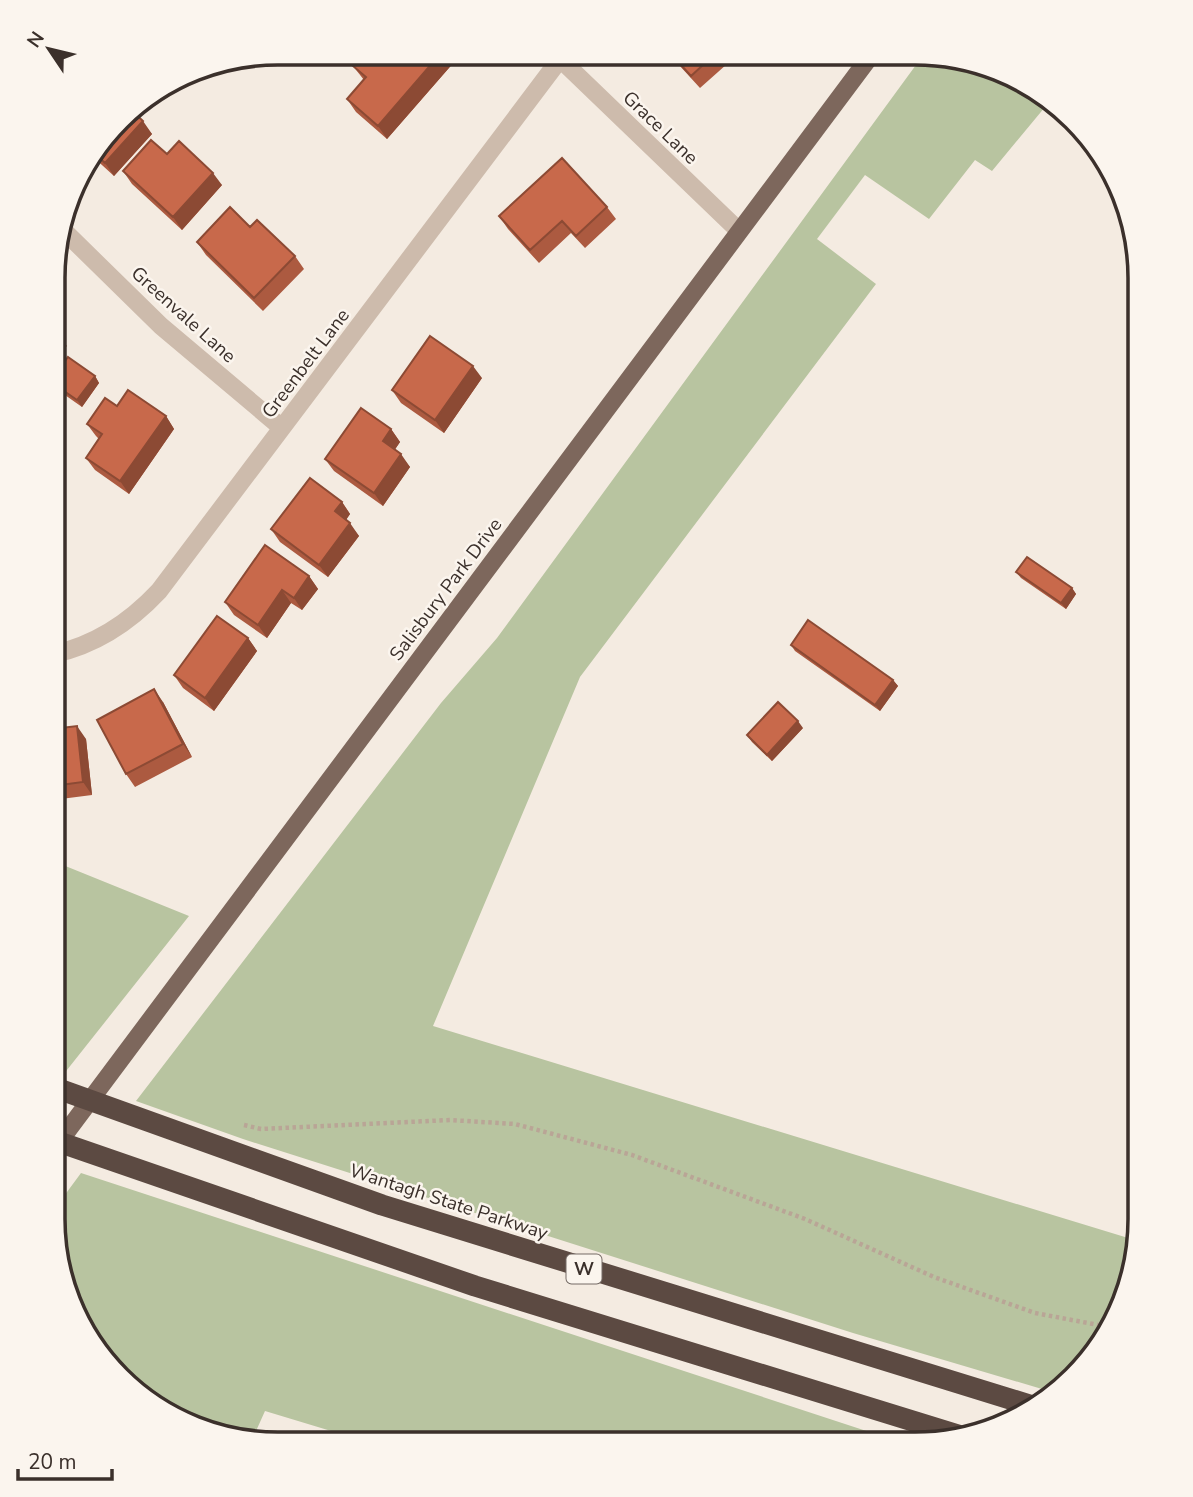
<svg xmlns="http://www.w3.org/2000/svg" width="1193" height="1497" font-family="'Nunito Sans',sans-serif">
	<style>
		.green { fill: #b8c4a0 }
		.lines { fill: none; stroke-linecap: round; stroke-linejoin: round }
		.path { stroke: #b9a596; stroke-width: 4.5; stroke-dasharray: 3.5 3.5; stroke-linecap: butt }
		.minor { stroke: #cdbbac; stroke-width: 18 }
		.major { stroke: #7d675c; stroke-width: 18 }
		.highway { stroke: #5c4a42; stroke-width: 21 }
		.wall { fill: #ac5a40 }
		.shaded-wall { fill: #8c4a34 }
		.building { fill: #c8694b; stroke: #8c4a34; stroke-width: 2 }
		.labels { text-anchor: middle; stroke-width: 5; stroke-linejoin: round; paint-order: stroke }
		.shield { fill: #fbf5ee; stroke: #756b66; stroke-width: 2 }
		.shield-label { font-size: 18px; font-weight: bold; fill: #3b302b }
		.street-label { font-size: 19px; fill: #3b302b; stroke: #fbf5ee }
		.rim { fill: none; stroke: #3b302b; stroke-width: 3.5 }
	</style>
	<rect width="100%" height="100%" fill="#f4ebe1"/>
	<path class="green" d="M924,54H945L1041,91L1050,101L992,171L975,160L929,219L865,175L817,239L876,284L580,677L433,1026L1138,1241L1103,1344L1052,1392L853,1333L243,1139L136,1101L441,703L497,638Z
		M53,861L189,916L63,1075L53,1071Z
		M81,1173L906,1444H374L265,1411L252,1440L153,1407L82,1332L53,1220V1211Z"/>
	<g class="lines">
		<path class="path" d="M244,1125L261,1129L450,1120L515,1124L632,1155L805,1219L934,1277L1035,1313L1109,1327"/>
		<path class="minor" d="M554,53L739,231
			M61,228L161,326L282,428
			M54,654C95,645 130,622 159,591L560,59"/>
		<path class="major" d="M53,1150L872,54"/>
		<path class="highway" d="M53,1087L382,1205L1036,1407
			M53,1140L475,1286L958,1435"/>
	</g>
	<path class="wall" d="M364,53H449L455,61L387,139L356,112L347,99L364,80L353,66Z
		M669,54H720L727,64L700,88Z
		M129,108L152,134L114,176L91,155Z
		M167,154L222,185L182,230L132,184L123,171Z
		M607,207L616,219L585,248L571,233L539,263L508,229L499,216Z
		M250,227L295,256L304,269L263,311L206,255L197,242Z
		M54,329L67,346L54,359Z
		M54,376H95L99,383L82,407L55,388Z
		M482,378L444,433L401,403L392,390Z
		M117,406L166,416L174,429L129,494L95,470L86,458L99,439L96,436L87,424Z
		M391,429L400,442L395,449L410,467L383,506L334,471L325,459Z
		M342,502L350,514L346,520L359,536L328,577L280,542L271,529Z
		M54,517L65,567L54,569Z
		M1016,572L1072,588L1076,594L1066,609L1021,578Z
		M309,576L318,589L302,610L291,603L267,638L234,615L225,602Z
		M248,638L257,651L214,711L183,688L174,675Z
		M791,645L893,680L898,686L880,711L795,651Z
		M163,702L192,757L135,787L126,774Z
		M803,728L772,761L752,742L747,735Z
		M53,729L86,739L92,795L53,800Z"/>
	<path class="shaded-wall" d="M441,53H449L455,61L387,139L378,126Z
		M143,121L152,134L114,176L105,163Z
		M213,173L222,185L182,230L173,217Z
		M473,366L482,378L444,433L435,420Z
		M95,376L99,383L82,407L77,400Z
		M166,416L174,429L129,494L120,481Z
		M391,429L400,442L392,454L383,441Z
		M401,454L410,467L383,506L374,493Z
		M342,502L350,514L343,524L335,511Z
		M54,517L65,567L56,554L54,543Z
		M350,523L359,536L328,577L319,565Z
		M309,576L318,589L302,610L294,598Z
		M1072,588L1076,594L1066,609L1061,603Z
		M282,590L291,603L267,638L258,625Z
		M248,638L257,651L214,711L205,698Z
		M893,680L898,686L880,711L875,705Z
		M154,689L163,702L192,757L183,744Z
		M798,721L803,728L772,761L767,755Z
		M77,726L86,739L92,795L83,782Z"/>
	<path class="building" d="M364,53H441L378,126L347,99L366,77L353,66Z
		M671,54H715L691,76Z
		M129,108L143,121L105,163L93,152Z
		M151,140L167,154L179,141L213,173L173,217L123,171Z
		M562,158L607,207L576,236L562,221L530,250L499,216Z
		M230,207L250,227L257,220L295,256L254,298L197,242Z
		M54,329L59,334L54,338Z
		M430,336L473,366L435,420L392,390Z
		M68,357L95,376L77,400L54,384V376Z
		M128,390L166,416L120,481L86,458L102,434L87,424L105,398L117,406Z
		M361,408L391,429L383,441L401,454L374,493L325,459Z
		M310,478L342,502L335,511L350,523L319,565L271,529Z
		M265,545L309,576L294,598L282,590L258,625L225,602Z
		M1027,557L1072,588L1061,603L1016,572Z
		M217,616L248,638L205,698L174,675Z
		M808,620L893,680L875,705L791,645Z
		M154,689L183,744L126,774L97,720Z
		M778,702L798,721L767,755L747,735Z
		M77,726L83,782L53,786V729Z"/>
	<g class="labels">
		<rect class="shield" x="566.5" y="1254.5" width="35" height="29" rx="5"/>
		<g class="shield-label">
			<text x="584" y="1275">W</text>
		</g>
		<g class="street-label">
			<text transform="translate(661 127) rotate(44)" y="7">Grace Lane</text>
			<text transform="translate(184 314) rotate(42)" y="7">Greenvale Lane</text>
			<text transform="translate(305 363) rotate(-53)" y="7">Greenbelt Lane</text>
			<text transform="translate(445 589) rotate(-53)" y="7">Salisbury Park Drive</text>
			<text transform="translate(449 1201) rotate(18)" y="7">Wantagh State Parkway</text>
		</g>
	</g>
	<path d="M0 0H1193V1497H0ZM278 65H915A213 213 0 0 1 1128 278V1219A213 213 0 0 1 915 1432H278A213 213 0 0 1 65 1219V278A213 213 0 0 1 278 65Z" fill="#fbf5ee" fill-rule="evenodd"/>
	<path class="rim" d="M278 65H915A213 213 0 0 1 1128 278V1219A213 213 0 0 1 915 1432H278A213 213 0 0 1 65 1219V278A213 213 0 0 1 278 65Z"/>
	<g transform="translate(49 49) rotate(305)" stroke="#fbf5ee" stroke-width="5" paint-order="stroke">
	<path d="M0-5L12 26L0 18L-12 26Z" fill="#3b302b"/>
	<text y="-10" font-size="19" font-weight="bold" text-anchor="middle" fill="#3b302b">N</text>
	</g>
	<path d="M18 1469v10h94v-10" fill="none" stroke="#3b302b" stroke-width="3.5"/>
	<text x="28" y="1469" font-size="21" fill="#3b302b" stroke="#fbf5ee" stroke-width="5" paint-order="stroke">20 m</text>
</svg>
